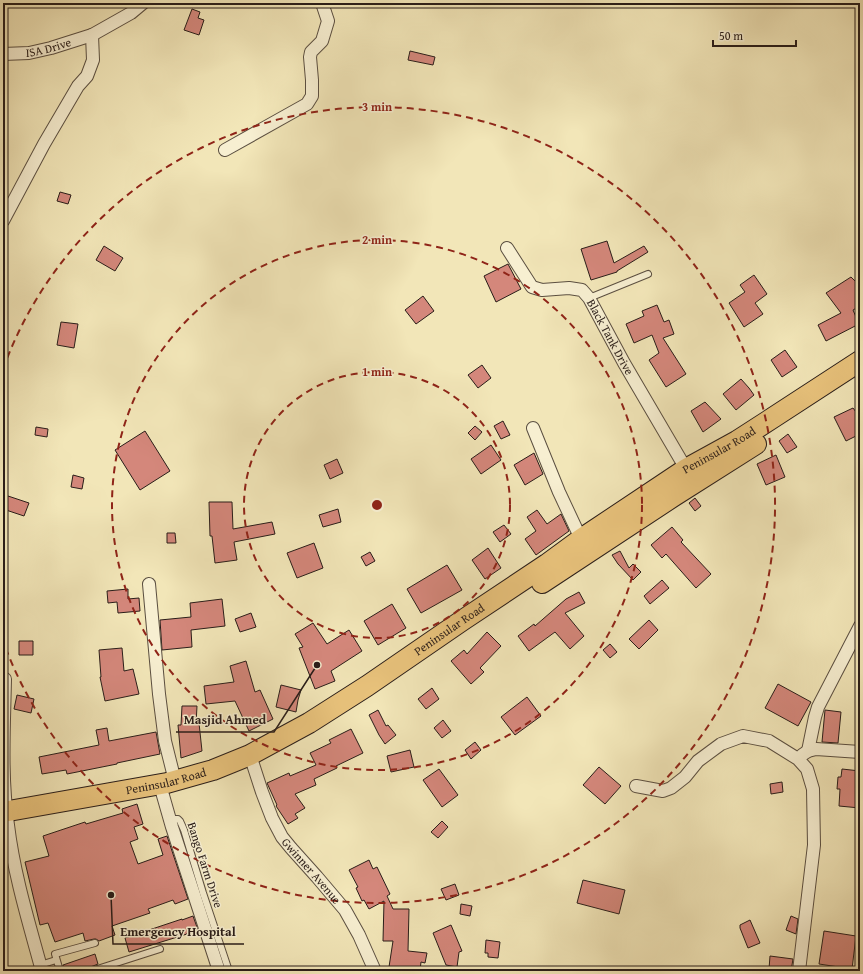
<svg xmlns="http://www.w3.org/2000/svg" width="863" height="974" font-family="'Gentium Book Plus',serif">
	<style>
		.building { fill: #d4877b; stroke: #291d19 }
		.lines { fill: none; stroke-linecap: round; stroke-linejoin: round }
		.service-casing { stroke: #5b4f41; stroke-width: 8 }
		.minor-casing { stroke: #5b4f41; stroke-width: 14 }
		.primary-casing { stroke: #291d19; stroke-width: 22 }
		.service { stroke: #f7efd1; stroke-width: 6 }
		.minor { stroke: #f7efd1; stroke-width: 12 }
		.primary { stroke: #e9c37c; stroke-width: 20 }
		.ring { fill: none; stroke: #8f2418; stroke-width: 2; stroke-dasharray: 7 5 }
		.labels { text-anchor: middle; stroke-width: 3; stroke-linejoin: round; paint-order: stroke }
		.street-label { font-size: 12px; fill: #291d19; stroke: #f7efd1 }
		.centre { fill: #8f2418; stroke: #f7efd1; stroke-width: 2 }
		.ring-label { font-size: 12px; text-anchor: middle; font-weight: bold; fill: #8f2418; stroke: #f7efd1; stroke-width: 3; stroke-linejoin: round; paint-order: stroke }
		.leader { fill: none; stroke: #291d19; stroke-width: 1.5 }
		.callout-dot { fill: #291d19; stroke: #f7efd1; stroke-width: 1.5 }
		.callout-label { font-size: 13px; text-anchor: middle; font-weight: bold; fill: #291d19; stroke: #f7efd1; stroke-width: 3; stroke-linejoin: round; paint-order: stroke }
	</style>
	<rect width="100%" height="100%" fill="#f2e6b8"/>
	<filter id="stains"><feTurbulence type="fractalNoise" baseFrequency=".005" numOctaves="4"/><feColorMatrix values="0 0 0 0 .2 0 0 0 0 .09 0 0 0 0 .02 0 0 0 .5 -.17"/></filter>
	<radialGradient id="worn" r=".72"><stop offset=".6" stop-color="#630" stop-opacity="0"/><stop offset="1" stop-color="#630" stop-opacity=".3"/></radialGradient>
	<path class="building" d="M192,9L200,12L198,18L204,20L199,35L184,30Z
		M410,51L435,57L433,65L408,60Z
		M60,192L71,195L68,204L57,201Z
		M607,241L614,263L644,246L648,252L617,271V272L591,280L581,249Z
		M104,246L123,258L115,271L96,260Z
		M508,264L521,289L496,302L484,276Z
		M754,275L767,294L755,303L763,314L744,327L729,303L745,292L740,285Z
		M851,277L860,286V306L853,310L859,324L826,341L818,325L841,313L826,293Z
		M423,296L434,311L416,324L405,310Z
		M657,305L664,322L669,320L674,334L663,338L686,374L666,387L649,360L659,353L652,335L634,343L626,324L644,316L642,311Z
		M61,322L78,324L74,348L57,345Z
		M785,350L797,367L782,377L771,360Z
		M482,365L491,378L478,388L468,375Z
		M741,379L749,388L754,395L736,410L723,394Z
		M705,402L721,419L703,432L691,411Z
		M853,408L856,412L860,410V434L846,441L834,417Z
		M503,421L510,435L501,439L494,426Z
		M475,426L482,432L475,440L468,433Z
		M36,427L48,429L47,437L35,435Z
		M145,431L170,471L140,490L115,450Z
		M788,434L797,447L787,453L779,441Z
		M491,445L501,460L481,474L471,459Z
		M534,453L543,474L525,485L514,465Z
		M776,455L785,477L766,485L757,464Z
		M337,459L343,473L330,479L324,465Z
		M73,475L84,478L82,489L71,487Z
		M5,495L29,503L24,516L3,509V502Z
		M695,498L701,506L695,511L689,503Z
		M209,502H232L233,529L272,522L275,534L234,542L237,560L215,563L212,536H210Z
		M338,509L341,522L323,527L319,515Z
		M537,510L547,524L561,514L569,531L536,555L525,539L536,531L527,517Z
		M504,525L511,534L500,542L493,532Z
		M672,527L683,540L681,542L711,574L696,588L666,554L662,558L651,545Z
		M167,533H175L176,543H167Z
		M314,543L323,568L297,578L287,553Z
		M488,548L501,568L485,579L472,560Z
		M620,551L629,568L633,564L641,572L633,580L618,564L612,555Z
		M370,552L375,561L366,566L361,557Z
		M447,565L462,590L421,613L407,589Z
		M662,580L669,588L650,604L644,596Z
		M128,589V599L139,598L140,611L118,613L117,602L108,603L107,591Z
		M579,592L585,603L565,613L584,636L570,649L555,632L529,651L518,636L534,624L535,626L566,599Z
		M222,599L225,626L191,630L192,647L162,650L160,620L191,617L190,603Z
		M392,604L406,628L378,645L364,621Z
		M251,613L256,627L240,632L235,619Z
		M649,620L658,630L639,649L629,639Z
		M313,623L327,644L349,630L362,651L331,671L335,681L315,689L299,648L303,647L295,634Z
		M487,632L501,646L480,668L484,672L471,684L451,661L464,650L467,654Z
		M19,641H33V655H19Z
		M610,644L617,652L610,658L603,650Z
		M122,648L124,671L133,669L139,694L105,701L100,677H101L99,650Z
		M246,661L255,692L260,690L273,719L249,731L235,701L206,704L204,686L234,682L230,666Z
		M778,684L811,702L798,726L765,708Z
		M281,685L301,690L298,700L296,712L276,707Z
		M432,688L439,699L426,709L418,699Z
		M17,695L34,699L31,713L14,709Z
		M527,697L541,716L515,735L501,717Z
		M182,706H197L196,724L199,723L202,751L181,758L178,725H181Z
		M378,710L386,726L388,725L396,735L385,744L379,735L369,715Z
		M825,710L841,712L838,743L822,742Z
		M443,720L451,731L442,738L434,728Z
		M107,728L109,741L156,732L160,754L117,763V764L67,774L66,770L42,774L39,757L99,745L96,730Z
		M351,729L363,753L336,766L337,768L314,779L316,785L295,794L305,808L295,814L298,818L288,824L276,806L277,805L267,783L289,773L290,776L316,765L310,753L331,743L329,740Z
		M475,742L481,750L471,759L465,750Z
		M410,750L414,767L391,772L387,756Z
		M599,767L621,786L605,804L583,785Z
		M439,769L458,795L442,807L423,780Z
		M842,769L860,771V808L839,806L840,789H837L838,777H841Z
		M782,782L783,792L771,794L770,784Z
		M137,804L143,824L134,827L138,839L130,842L138,864L163,855L158,839L167,836L188,899L175,904L173,900L148,909L150,913L112,926L115,935L99,941L96,939H94L85,941L83,933L55,942L48,923L40,925L25,862L49,856L43,836L85,822L86,824L123,813L122,809Z
		M442,821L448,827L438,838L431,832Z
		M369,860L373,869L377,867L390,894L387,896L393,909H409L408,951L427,953L425,963L421,962L420,971L389,967L393,941H383L384,901L369,909L364,900L362,901L356,888L358,887L349,870Z
		M583,880L625,890L619,914L577,903Z
		M455,884L459,895L446,900L441,889Z
		M461,904L472,906L470,916L460,914Z
		M193,916L198,930L187,933V934L129,952L125,938L182,919V920Z
		M791,916L798,919L796,934L786,930Z
		M750,920L760,943L748,948L740,928V925Z
		M451,925L462,951L459,952L457,967L446,965L433,933Z
		M824,931L856,936L852,969L819,964Z
		M486,940L500,942L498,958L488,957V953H485Z
		M95,954L98,964L88,968L87,967L75,971H64L63,965Z
		M770,956L793,959L791,971H775V970L769,969Z"/>
	<g class="lines">
		<g class="service-casing">
			<path id="service" d="M589,298L648,274
				M170,819H178L180,821L184,830L203,893L229,971
				M40,965L56,960
				M60,971L55,954L95,943
				M91,971L160,949"/>
		</g>
		<g class="minor-casing">
			<g id="minor">
				<path id="s1" d="M3,54L29,53L51,48L92,35L131,13L143,3"/>
				<path d="M225,150L307,104L312,96V80L310,57L311,52L322,41L328,21L322,3"/>
				<path d="M3,221L44,144L78,86L87,76L93,60L92,35"/>
				<path id="s2" d="M507,248L532,287L542,290L569,288L582,290L589,298L624,363L689,474"/>
				<path d="M533,428L559,492L581,539"/>
				<path d="M149,584L159,694L165,741L175,781"/>
				<path d="M5,679C4,728 1,777 8,825C14,875 29,923 42,971"/>
				<path d="M808,751L815,717L818,707L860,626"/>
				<path id="s3" d="M250,755L262,792L272,818L282,837L291,848L317,877L345,910L359,935L375,971"/>
				<path d="M802,755L808,751L816,749L860,752"/>
				<path d="M160,785L172,827L219,971"/>
				<path d="M636,786L663,791L671,788L685,777L698,761L721,744L743,736L769,741L798,759L807,769L813,789L814,845L799,971"/>
			</g>
		</g>
		<g class="primary-casing">
			<g id="primary">
				<path d="M542,583L674,496L756,444"/>
				<path id="s4" d="M3,812L167,783L213,770L250,755L309,723L367,686L463,620L547,564L581,539L686,469L737,441L774,417L860,361"/>
			</g>
		</g>
		<use href="#service" class="service"/>
		<use href="#minor" class="minor"/>
		<use href="#primary" class="primary"/>
	</g>
	<g class="ring">
		<circle cx="377" cy="505" r="133"/>
		<circle cx="377" cy="505" r="265"/>
		<path d="M3 369A398 398 0 1 1 3 641"/>
	</g>
	<g class="labels">
		<g class="street-label">
			<text dy="4" stroke="none"><textPath href="#s1" startOffset="46">ISA Drive</textPath></text>
			<text dy="4" stroke="none"><textPath href="#s2" startOffset="152">Black Tank Drive</textPath></text>
			<text dy="4" stroke="none"><textPath href="#s4" startOffset="814">Peninsular Road</textPath></text>
			<text dy="4" stroke="none"><textPath href="#s4" startOffset="490">Peninsular Road</textPath></text>
			<text dy="4" stroke="none"><textPath href="#s4" startOffset="166">Peninsular Road</textPath></text>
			<text transform="translate(205 865) rotate(72)" y="4">Bango Farm Drive</text>
			<text dy="4" stroke="none"><textPath href="#s3" startOffset="133">Gwinner Avenue</textPath></text>
		</g>
	</g>
	<circle cx="377" cy="505" r="6" class="centre"/>
	<g class="ring-label">
		<text x="377" y="111">3 min</text>
		<text x="377" y="244">2 min</text>
		<text x="377" y="376">1 min</text>
	</g>
	<path class="leader" d="M317 665L274 732H176M111 895L113 944H244"/>
	<g class="callout-dot">
		<circle cx="317" cy="665" r="4"/>
		<circle cx="111" cy="895" r="4"/>
	</g>
	<g class="callout-label">
		<text x="225" y="724">Masjid Ahmed</text>
		<text x="178" y="936">Emergency Hospital</text>
	</g>
	<rect width="863" height="974" fill="none" stroke="#f2e6b8" stroke-width="16"/>
	<rect x="4" y="4" width="855" height="966" fill="none" stroke="#291d19" stroke-width="2"/>
	<rect x="8" y="8" width="847" height="958" fill="none" stroke="#291d19"/>
	<path d="M713 40v6h83v-6" fill="none" stroke="#291d19" stroke-width="2"/>
	<text x="719" y="40" font-size="12" fill="#291d19" stroke="#f7efd1" stroke-width="3" paint-order="stroke">50 m</text>
	<rect width="100%" height="100%" filter="url(#stains)"/>
	<rect width="100%" height="100%" fill="url(#worn)"/>
</svg>
